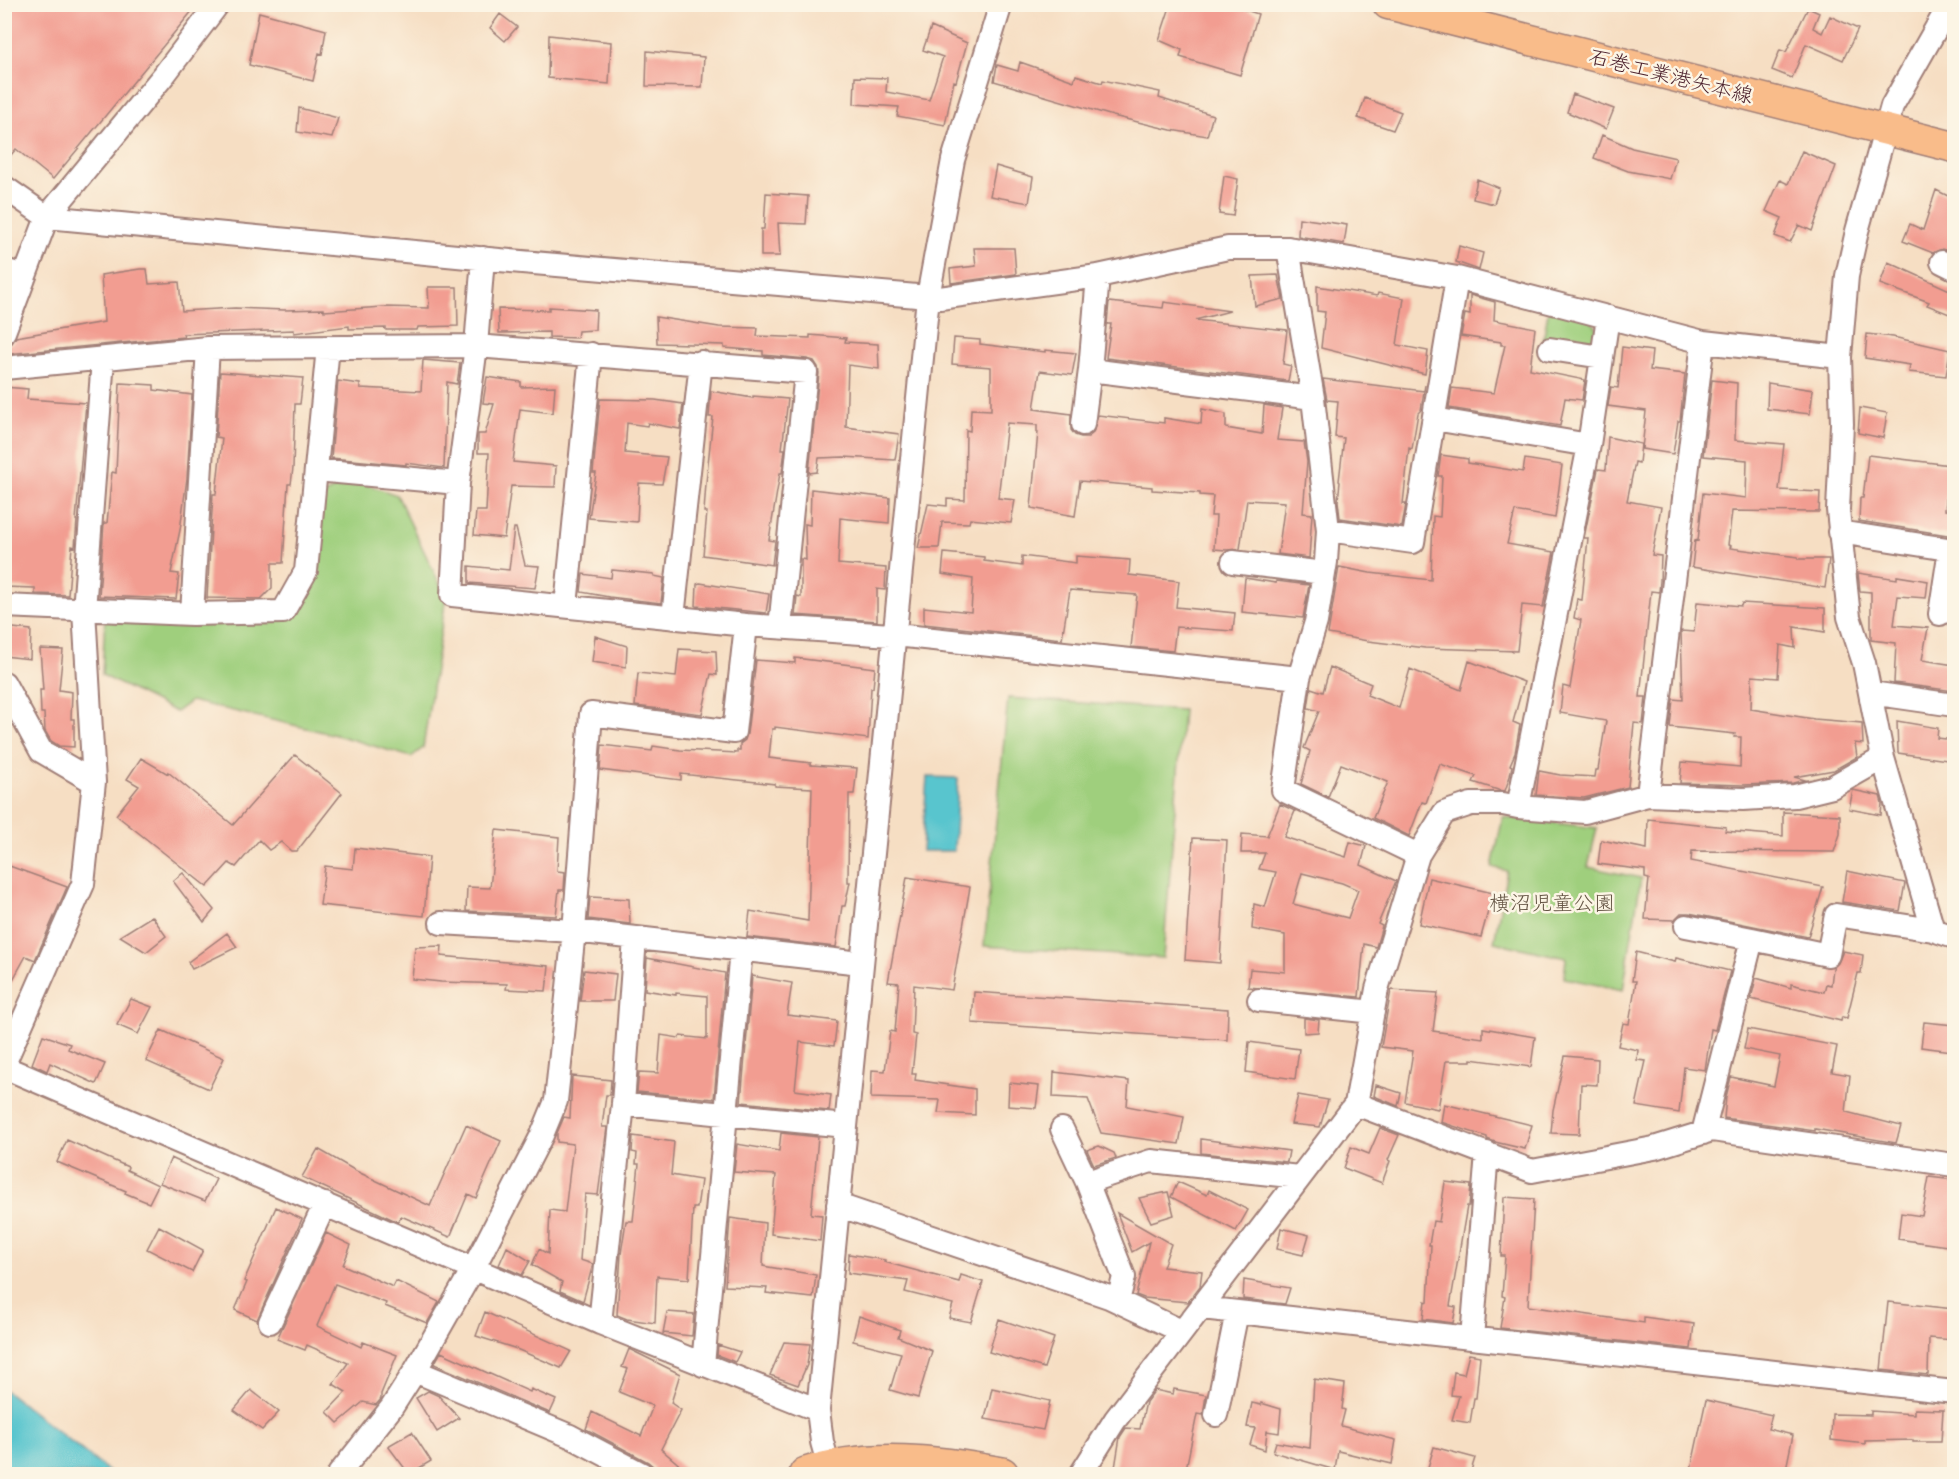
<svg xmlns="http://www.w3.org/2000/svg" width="1959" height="1479" font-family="Mynerve,'Klee One',sans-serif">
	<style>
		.green { fill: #9fcf7d; stroke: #747754; stroke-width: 1.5 }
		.water { fill: #58c5ce; stroke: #51727c; stroke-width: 1.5 }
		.building { fill: #f29d91; fill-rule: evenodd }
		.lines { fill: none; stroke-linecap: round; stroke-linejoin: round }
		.minor-casing { stroke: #a07e77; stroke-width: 26 }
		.major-casing { stroke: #a07e77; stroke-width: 33 }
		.highway-casing { stroke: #a07e77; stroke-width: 36 }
		.minor { stroke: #fff; stroke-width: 22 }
		.major { stroke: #f9bc8a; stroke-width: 30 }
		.highway { stroke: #f9bc8a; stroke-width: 33 }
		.labels { text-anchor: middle; stroke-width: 5; stroke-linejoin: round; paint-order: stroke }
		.street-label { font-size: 21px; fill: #4a1f2b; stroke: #fcf5e5 }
		.park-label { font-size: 21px; fill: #645444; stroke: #fcf5e5 }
	</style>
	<rect width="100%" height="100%" fill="#fcf5e5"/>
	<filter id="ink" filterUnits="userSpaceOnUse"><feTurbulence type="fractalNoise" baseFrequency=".0167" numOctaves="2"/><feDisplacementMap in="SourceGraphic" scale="12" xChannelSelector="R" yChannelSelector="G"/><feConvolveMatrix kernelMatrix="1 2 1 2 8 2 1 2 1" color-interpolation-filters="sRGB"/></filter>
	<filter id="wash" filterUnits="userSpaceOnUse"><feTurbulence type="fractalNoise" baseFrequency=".008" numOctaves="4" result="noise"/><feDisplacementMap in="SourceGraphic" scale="24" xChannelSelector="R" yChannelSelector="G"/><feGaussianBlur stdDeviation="1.35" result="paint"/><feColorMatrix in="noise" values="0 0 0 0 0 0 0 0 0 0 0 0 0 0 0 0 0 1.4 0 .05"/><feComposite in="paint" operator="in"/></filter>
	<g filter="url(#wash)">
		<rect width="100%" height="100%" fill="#f6dec3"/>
		<path class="green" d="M1549,307L1589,318L1597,328L1593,345L1543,341Z
			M354,480L397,495L446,597L423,748L411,757L340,736L191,701L176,712L102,675L105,620L278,618L311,574L319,496Z
			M1008,698L1183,710L1163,958L984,946Z
			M1503,817L1597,828L1588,867L1641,878L1623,990L1564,978L1566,958L1494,942L1507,871L1492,867Z"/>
		<path class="water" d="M927,777L958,778L954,851H922Z
			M4,1390L6,1391L112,1474H5Z"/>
		<g id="blocks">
			<path class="building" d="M4,4H198L53,179L16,149L4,163Z
				M1171,4H1227L1258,14L1240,75L1180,57L1182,50L1159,40Z
				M1808,8L1819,13L1813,28L1822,33L1830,16L1858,29L1843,60L1806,44L1792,78L1772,70L1780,50L1786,52Z
				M259,12L326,30L322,54L319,53L313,81L249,65Z
				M500,14L517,27L505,41L490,28Z
				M931,27L967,43L956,82L954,81L945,125L897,116L899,107L854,104L855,77L887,78L886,92L929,100L943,57L923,50Z
				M549,35L611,42L609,84L548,78Z
				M647,51L704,57L702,87L646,86Z
				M1020,62L1074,81L1076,75L1102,83L1103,80L1160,92L1159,98L1213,115L1207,136L1171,130L1113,116L994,81L997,65L1018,71Z
				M1573,94L1614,109L1606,129L1567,112Z
				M1365,98L1401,112L1393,130L1358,118Z
				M299,108L338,118L332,138L297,132Z
				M1602,135L1632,148L1676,158L1670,179L1628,171L1594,158Z
				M1802,151L1836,166L1812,231L1799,225L1790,242L1775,236L1782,218L1766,211L1780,180L1788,184Z
				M996,166L1033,177L1029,203L990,196Z
				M1224,176L1238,179L1233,216L1219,214Z
				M1477,179L1499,188L1494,204L1473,199Z
				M1936,190L1954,199V253L1942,249L1933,253L1903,241L1910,224L1923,230Z
				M766,193L808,196L806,224L778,223L780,256H761V229H764Z
				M1299,218L1347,225L1344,244L1298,236Z
				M1459,246L1483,253L1479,270L1456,262Z
				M974,248H1014L1016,274L951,283L950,269L976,266Z
				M1888,262L1954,292V316L1927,305L1929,302L1880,284Z
				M140,269H147L149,284L179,282L182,311L235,308L284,310L324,309V311L383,307L429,308L428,287H457L458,326L418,327L417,330H386V328L349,329V326L294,333V330L183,334L184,337L7,354L5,345L12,343L16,337L104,322L101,275Z
				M1278,275L1283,299L1255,306L1252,276Z
				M1317,286L1377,296L1378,293L1404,298L1397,345L1428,351L1425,374L1321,348L1325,312L1317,311Z
				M1470,295L1495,302L1494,320L1535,328L1530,369L1585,380L1582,400L1565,398L1560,426L1449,408L1452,388L1494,393L1505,345H1501V342L1461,336L1465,314L1470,315Z
				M1109,302L1163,308L1164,302L1230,311L1195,320L1287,330L1283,364L1291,366L1288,381L1106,358L1111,324H1107Z
				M549,307L596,310L595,330L578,331L577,338L549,337V332L499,333L498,309L549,310Z
				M656,317L719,327L758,328L757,336L810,338V335L846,338L845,342L878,344L879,369L848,365L846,427L899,434L895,460L844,457L819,458L817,472L809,473L819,373L818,367L814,361L807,359L763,355V351L724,348V345L657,343Z
				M1867,334L1893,337L1950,350L1946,376L1909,372L1910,365L1865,358Z
				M954,338L980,340V344L1045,352V350L1076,353L1072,375L1040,371L1034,409L1071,414V430L1075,435L1081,437H1088L1093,433L1098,415L1164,423V418L1201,424L1202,409L1226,414V428L1262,434L1264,405L1282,408L1277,440L1304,442L1307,462L1303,513L1312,514L1309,558L1278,554L1285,502L1247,500L1240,549L1226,550L1214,549L1216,516H1211L1213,496L1200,495V493L1152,490V487L1080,481L1075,516L1031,508L1038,432H1037V425L1007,423L998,498L1015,500L1011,523L970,519L969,523L942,522L939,548H918L928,504L947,506V499L965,500L966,430L970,431L971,409L991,410V367L952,364Z
				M1622,347L1652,351L1650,370L1685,374L1680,421H1678L1673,454L1642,449L1646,411L1608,406L1611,387L1618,388Z
				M423,360L460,363L457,384L447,382L444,468L406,463V465L331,458L338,381L360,384V388L421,391Z
				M220,372L303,378L300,404H295L293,468L291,484H288L283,563H272V588L261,599L207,598L213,494H216L222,438L216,437Z
				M487,377L521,382V387L555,386L553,413L520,409L513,462L556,466L555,487L511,486L504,538L474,535L476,511H486L489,453H478V434H485L494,404L483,403Z
				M1323,379L1424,391L1425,385L1421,410L1418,413L1412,449L1409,448L1403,504H1406L1402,527L1340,518L1338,501L1340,482L1339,481L1344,438L1335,437L1338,401L1327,400Z
				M1712,380L1737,383L1735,440L1784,444L1779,490L1820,492L1819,512L1732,511L1728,545L1731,546L1730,548L1798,557V559H1829L1825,588L1692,567L1695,540L1698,541L1703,493L1746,498L1747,460L1703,456Z
				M120,383L154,385V390L192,395L187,478L180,530L171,573L179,574L176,599L99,596L104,523H107L112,472L116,473Z
				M1768,383L1813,390L1810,414L1767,409Z
				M4,387L28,389L27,399L86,403L76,520H77L75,547L72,546L68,595L35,594V588L4,587Z
				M711,391L753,398V396L788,399L782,449H785L782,473H780L769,540L775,541L772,565L703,555L707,512H704L706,483L713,417H709Z
				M600,399L655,400L683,404L680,429L648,423L647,426L627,423L625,453L667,457L662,484L639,483L637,522L589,518L596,473H593Z
				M1860,408L1887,413L1883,438L1858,433Z
				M1608,437L1641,444L1639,463L1635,462L1627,501L1661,507L1652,555L1661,556L1660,581L1659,592L1651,591L1640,697H1646L1643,724L1634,723L1628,787L1584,798L1536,795L1539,771L1560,775L1595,777L1596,770H1598L1606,721L1560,713L1563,686L1570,688L1581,620L1574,618L1577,599L1582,600L1588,538H1584L1598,469L1606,470Z
				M1441,455L1468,459V463L1523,472L1525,459L1562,465L1555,518L1515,511L1507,544L1554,552L1543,607L1522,605L1517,651L1425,648L1368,641L1328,634L1339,567L1370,573L1431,580L1433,516L1440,517L1442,476H1438Z
				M1868,455L1950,465L1945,510L1954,511V536L1859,521L1860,498H1863Z
				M811,489L890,498L889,523L840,518L838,564L886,568L885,590L877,589V621L795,615L797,596L801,597V559L806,560L805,524L810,525Z
				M514,528H516L525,565L539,566L535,588L469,583V566L509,570Z
				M944,553L984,557V561L1022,566V556L1076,563V556L1130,560L1129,575L1179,581L1176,607L1235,613L1233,631L1176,627L1173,651L1131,647L1137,595L1070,590L1062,639L924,624V607L971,612L973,579L942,574Z
				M612,570L654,574V576L664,578L661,603L609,597L581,592L583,574L611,578Z
				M1858,573L1897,579V576L1928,581L1926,598L1898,596L1894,625L1928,628L1922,660L1954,665V691L1894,683L1896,643L1871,640V592L1860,591Z
				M1245,578L1276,583V581L1309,585L1303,618L1242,612Z
				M700,583L769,594L766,613L696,606L697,584Z
				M1697,602L1741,606L1742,603L1825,608V632L1794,627L1795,648L1780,645L1778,678L1752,676L1751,709L1814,719L1862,723L1863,744L1855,743L1857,757L1834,770L1794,777L1805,780L1793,783L1743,785L1680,783L1682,762L1740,767L1741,737H1734L1735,734L1670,727L1673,699L1683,700L1681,631L1694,632Z
				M4,627L31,630L30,659L4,656Z
				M595,636L627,646L626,667L592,662Z
				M40,649L63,650L59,690L72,692L71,719H74V747L59,746L51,741L45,731L44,713H41L40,690H43Z
				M679,649L716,651L717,675L711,674L702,714L635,706L638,673L676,677Z
				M795,658L875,668L873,688H871L868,739L775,727V729H772L769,758L811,763V765L857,768L854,794H849L848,882H850L845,906H842L836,947L747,937L750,911L808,921L812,788L775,786V784L681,774V780L600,770L602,745L652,751L653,746L680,750L737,753V750H740V744L745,740L747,734L756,660L795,663Z
				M1469,661L1524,682L1513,722L1520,725L1515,753L1510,765L1512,766L1510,776L1505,791L1498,790L1473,782L1476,776L1440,764L1426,803L1422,802L1409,836L1373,818L1388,782L1341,764L1328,797L1301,784L1310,751L1304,748L1319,711L1308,708L1311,688L1323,692L1330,667L1371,684L1367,695L1399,708L1410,669L1461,690Z
				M1897,721L1938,728L1937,738L1954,740V761L1898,753Z
				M295,755L342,793L297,851H291L281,842L269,850L259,840L236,867L229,863L207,887L116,815L139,786L127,779L141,758L168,774V772L233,825Z
				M1853,790L1880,796L1882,803L1881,815L1849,809Z
				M1280,804L1295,811L1284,837L1346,857L1350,842L1366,846L1361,865L1396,881L1378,924L1382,926L1376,947L1364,944L1359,997L1248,987L1250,969L1285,972V935L1252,929L1254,904L1265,907L1276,872L1259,869L1265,853H1241L1242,834L1267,836ZM1302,873L1342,883L1358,890L1348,918L1293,904Z
				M1783,812L1840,815V834L1834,852L1692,851L1691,861L1823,887L1808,937L1689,913H1681L1674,920L1645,919L1649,879L1645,878V870L1598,864L1601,840L1647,849L1648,819L1726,827L1725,831L1783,836Z
				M496,830L559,837L557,871L565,872L564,890H559L556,916L466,911L467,887L490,888Z
				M1193,838L1227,840L1220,963L1185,960Z
				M355,848L429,857L424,916L320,905L325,866L353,869Z
				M4,864L67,887L35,960L26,956L4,996Z
				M1847,871L1905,883L1900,911L1842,902Z
				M183,873L214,910L204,922L173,881Z
				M907,877L970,887L952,990L914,985L912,1034L916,1035L912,1074H916L915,1080L975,1089V1115L938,1113L940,1100L871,1098L872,1070L885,1071L890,1031L895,1032L899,983L888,982Z
				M1429,878L1493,893L1481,937L1419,924Z
				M590,897L629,899L630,924L588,919Z
				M152,916L166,936L146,952L120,936Z
				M227,933L237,947L192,969L188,962Z
				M442,946L441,956L549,966L546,991L506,989L507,984L441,982L412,979L415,947Z
				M1843,951L1863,955L1861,973H1858L1847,1018L1842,1017L1841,1021L1751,999L1756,978L1791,988V984L1824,992L1826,984L1831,985L1833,968L1838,963Z
				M1636,952L1675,962L1676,958L1730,971L1715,1030L1711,1029L1705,1070L1684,1067L1679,1113L1636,1106L1646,1061L1637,1060L1638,1050L1618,1046L1623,1023L1629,1024L1636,981H1632Z
				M647,958L725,973L714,1099L637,1092L639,1072L658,1073L661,1035L679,1038L680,1036L707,1039V996L676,993V995L645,990Z
				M584,970L616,974L613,1001H580Z
				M752,976L792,983L787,1015L837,1021L834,1046L800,1042L795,1090L831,1095L829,1111L741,1102Z
				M1391,990L1438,993L1433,1031L1483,1038V1028L1535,1037L1531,1067L1471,1059V1061H1446L1438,1109L1405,1102L1413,1051L1381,1047Z
				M974,992L1228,1009L1227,1040L972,1023Z
				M131,999L152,1007L138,1034L117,1025Z
				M1304,1018L1319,1020L1318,1032L1304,1033Z
				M1924,1022L1954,1025L1952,1051L1921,1047Z
				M1748,1029L1837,1046L1832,1072L1850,1075L1846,1112L1901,1126L1896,1143L1815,1129V1131L1724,1118L1726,1097L1731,1077L1774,1086L1780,1056L1744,1049Z
				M161,1030L224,1058L209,1089L146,1061Z
				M43,1035L70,1044L68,1049L105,1064L96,1084L50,1063L47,1071L32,1064Z
				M1249,1042L1299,1049L1295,1079L1246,1072Z
				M1565,1056L1598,1059L1597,1085L1581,1084L1579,1134L1551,1133L1553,1110Z
				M1054,1072L1129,1081L1127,1106L1184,1117L1179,1144L1101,1133L1088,1099L1053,1097Z
				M572,1076L611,1080L610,1095H606L602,1127H607L598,1195L585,1194L580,1260L593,1264L583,1301L560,1291L562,1282L532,1265L539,1249L548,1254L550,1210L565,1212L573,1144L557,1142V1133L564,1117L570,1118Z
				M1009,1083L1039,1086L1036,1108L1008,1106Z
				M1376,1085L1401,1093L1398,1106L1374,1096Z
				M1298,1095L1328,1100L1320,1127L1291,1124Z
				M1444,1104L1532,1125L1525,1149L1495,1142L1487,1139V1137L1441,1122Z
				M466,1125L501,1141L476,1198L468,1194L450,1237L401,1216L398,1222L302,1177L318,1149L356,1171L430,1206Z
				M1380,1128L1399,1135L1388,1160L1390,1161L1382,1183L1344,1168L1351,1147L1369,1154Z
				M781,1133L818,1137L811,1214L822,1215L820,1241L771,1234L776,1175L734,1172L737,1144L779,1151Z
				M633,1136L674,1142L671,1175L701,1180L697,1208H693L689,1279L657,1276L655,1323L627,1319L617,1315L621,1254L626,1221H633L639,1164H636L637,1153L632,1152Z
				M1201,1139L1289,1151L1287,1162L1201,1153Z
				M67,1140L128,1167L127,1170L158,1185L149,1203L125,1193L126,1191L57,1162Z
				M1099,1146L1114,1153L1116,1158L1094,1165L1087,1150Z
				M171,1158L216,1179L205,1201L160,1183Z
				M1929,1177L1954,1180V1247L1898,1239L1901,1213L1922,1216Z
				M1178,1182L1207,1195L1209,1190L1248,1210L1236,1231L1171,1197Z
				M1445,1182L1471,1185L1469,1206H1467L1450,1306L1456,1307L1453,1323L1423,1319L1425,1301L1428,1302L1431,1245H1429L1433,1221L1439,1222Z
				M1168,1192L1174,1215L1151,1222L1139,1198Z
				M1504,1197L1534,1199L1528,1306L1644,1323V1317L1694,1324L1691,1349L1500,1328L1505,1297L1502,1296L1505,1256H1501Z
				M276,1207L302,1219L257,1320L235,1310L247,1282L244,1281Z
				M1117,1213L1171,1244L1163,1267L1202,1271L1200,1286L1188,1302L1144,1298L1136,1295L1149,1242L1132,1252Z
				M730,1218L765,1223L763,1266L816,1275L813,1298L766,1293L767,1288L725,1286Z
				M159,1226L203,1250L192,1272L147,1249Z
				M1281,1228L1309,1235L1303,1255L1277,1249Z
				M326,1233L351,1245L343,1265L393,1287L396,1281L439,1302L427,1323L385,1306L386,1303L335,1284L317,1326L361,1347L363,1342L397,1355L381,1394V1399L376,1405L363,1402L338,1423L327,1412L346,1392L333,1384L348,1363L307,1345L305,1350L277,1339Z
				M507,1247L530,1261L522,1275L499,1265Z
				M849,1254L885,1260L884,1262L959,1282L961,1275L983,1282L971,1322L949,1318L953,1304L905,1292L908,1281L848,1273Z
				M1244,1280L1290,1288L1285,1304L1243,1299Z
				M1888,1302L1954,1309V1340L1929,1338L1928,1375L1881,1370Z
				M485,1312L571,1351L561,1368L514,1348L476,1336Z
				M667,1312L694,1314L692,1336L663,1333Z
				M859,1316L900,1330L898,1337L932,1351L918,1398L890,1390L901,1353L853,1341Z
				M999,1319L1054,1338L1044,1368L989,1352Z
				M784,1342L810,1344L807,1365L798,1385L770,1375Z
				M718,1345L740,1352L735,1362L717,1355Z
				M629,1349L680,1374L671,1403L681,1410L661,1449L690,1474H655L654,1467L648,1462L586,1429L592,1412L641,1436L653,1406L619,1392L628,1369L622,1367Z
				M441,1352L530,1392L531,1389L556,1400L550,1413L434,1364Z
				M1469,1354L1480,1356L1476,1398H1474L1470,1423L1452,1420L1459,1396L1451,1395L1454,1372L1464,1374Z
				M1314,1379L1345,1384L1342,1409L1345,1410L1341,1426L1396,1440L1392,1464L1338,1451L1335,1470L1273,1452L1276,1442L1310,1448Z
				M992,1388L1050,1401L1043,1430L985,1419Z
				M1174,1389L1206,1395L1203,1415L1197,1414L1185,1474H1147L1115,1468L1120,1437L1126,1428L1140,1429L1146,1402L1155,1390L1173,1394Z
				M251,1390L279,1412L262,1430L234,1410Z
				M428,1391L439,1396L459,1418L437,1432L416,1398Z
				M1706,1400L1772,1415L1768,1429L1793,1435L1785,1474H1690Z
				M1252,1403L1261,1405V1403L1281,1409L1279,1433L1267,1431L1265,1450L1250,1445L1255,1428L1247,1427Z
				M1914,1409L1943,1410L1941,1442H1913V1440L1865,1441V1444L1831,1440L1832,1414L1871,1415V1411L1914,1414Z
				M412,1432L431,1461L409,1474L388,1446Z
				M1434,1447L1475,1458L1470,1474H1426Z"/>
		</g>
	</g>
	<g filter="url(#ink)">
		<use href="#blocks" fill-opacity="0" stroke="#a07e77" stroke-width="1.5"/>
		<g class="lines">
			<g class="minor-casing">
				<path id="minor" d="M1950,4L1892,106L1857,231L1847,276L1840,357L1842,424L1838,510L1849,617L1864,663L1883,758L1933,930L1954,937
					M4,187L47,217L499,260L940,298L1098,276L1228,248H1288L1457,278L1703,342L1840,357
					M1288,248L1313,398L1328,530L1326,562L1316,622L1299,678L1283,790L1418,855
					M483,258L476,346L458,483L452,595L746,625L905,636L1299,678
					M1942,262L1954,268
					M4,270L25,276
					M1098,276L1090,370L1313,398
					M4,332L47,217L164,75L218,4
					M1550,349L1602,357
					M4,368L208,348L476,346L806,372L780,627
					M1434,419L1589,445
					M1083,424L1090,370
					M316,470L458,483
					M1328,530L1413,542L1457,278
					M1839,532L1954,550
					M1233,562L1324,573
					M4,606L192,614L283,612L306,571L328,347
					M566,606L591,354
					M192,614L208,348
					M1940,614L1950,549
					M673,617L701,362
					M4,683L41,751L94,782
					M1871,693L1954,705
					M1648,795L1703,342
					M1518,807L1589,445L1608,317
					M441,923L574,931L861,963
					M1686,926L1752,939
					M1259,1000L1373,1012
					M4,1064L83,884L94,782L84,610L103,359
					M4,1067L600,1323L818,1410
					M623,1104L846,1126
					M1356,1104L1532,1171L1654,1148L1712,1130L1954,1165
					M1062,1129L1087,1182L1124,1277L1118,1301
					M1703,1133L1752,939L1828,955L1836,915L1933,930
					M1087,1182L1151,1161L1299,1177
					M838,1205L1109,1297L1181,1331
					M1202,1308L1954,1392
					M270,1322L325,1204
					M600,1323L623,1104L635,938
					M1472,1338L1487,1153
					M703,1365L741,950
					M415,1371L570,1436L642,1474
					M1216,1415L1237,1312
					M829,1467L822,1442L818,1410L928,297L953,160L1001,4
					M339,1474L392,1407L415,1371L473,1269L542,1135L556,1101L574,931L591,714L734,732L746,625
					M1081,1474L1115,1420L1356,1104L1377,989L1418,855L1444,813L1471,804H1503L1518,807L1585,812L1648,795L1743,799L1795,796L1832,787L1883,758"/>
			</g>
			<g class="major-casing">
				<path id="major" d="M1388,4L1954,147"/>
			</g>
			<g class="highway-casing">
				<path id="highway" d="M806,1474C869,1453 939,1462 1002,1474"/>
			</g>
			<use href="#minor" class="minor"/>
			<use href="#major" class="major"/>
			<use href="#highway" class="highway"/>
		</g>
	</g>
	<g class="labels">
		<g class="street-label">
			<text transform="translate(1671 76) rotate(14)" y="7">石巻工業港矢本線</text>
		</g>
		<g class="park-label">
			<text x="1552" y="910">横沼児童公園</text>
		</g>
	</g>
	<rect width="1959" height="1479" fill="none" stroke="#fcf5e5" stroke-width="24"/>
</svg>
